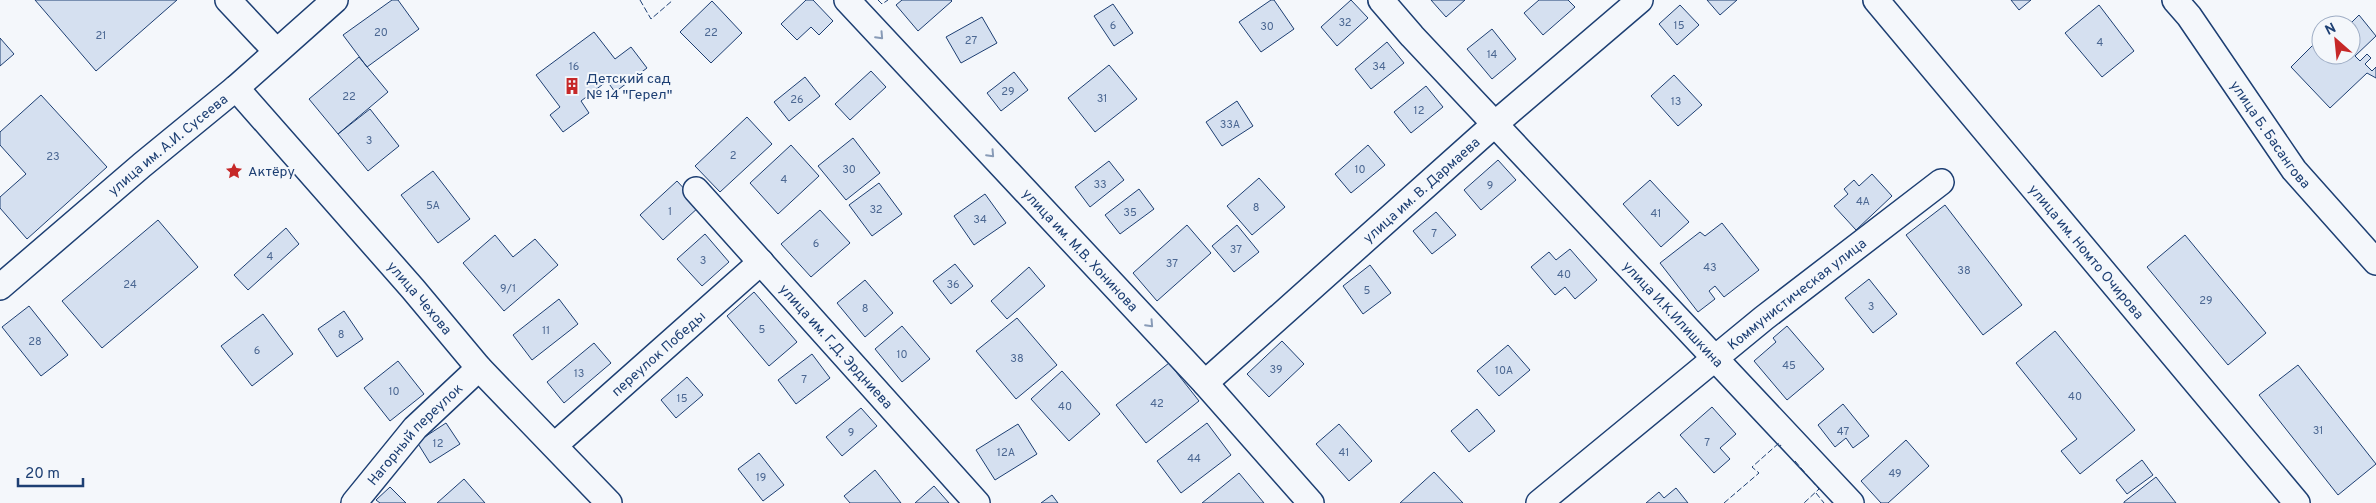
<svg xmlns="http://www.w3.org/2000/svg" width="2376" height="503" font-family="Overpass,sans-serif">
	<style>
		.building { fill: #d5e0f0; stroke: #1d3f73 }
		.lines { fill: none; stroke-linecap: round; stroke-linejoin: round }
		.minor-casing { stroke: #1d3f73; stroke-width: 28 }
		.minor { stroke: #f4f7fb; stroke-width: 25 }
		.fence { stroke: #1d3f73; stroke-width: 1; stroke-dasharray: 6 2.5; stroke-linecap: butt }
		.oneway { stroke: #889bb7 }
		.labels { text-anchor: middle; stroke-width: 4; stroke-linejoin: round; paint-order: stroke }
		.number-label { font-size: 11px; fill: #4b6792 }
		.poi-label { font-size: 14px; fill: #1d3f73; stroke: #f4f7fb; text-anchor: start }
		.street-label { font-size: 14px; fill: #1d3f73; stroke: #f4f7fb }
	</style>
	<rect width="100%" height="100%" fill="#f4f7fb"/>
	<path class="building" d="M35,0H177L96,71Z
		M392,0H398L419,29L367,67L343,35Z
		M806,0H813L833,21L819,35L811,27L797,40L781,24Z
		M902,0H951L952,1L918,31L896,5Z
		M1271,0H1274L1294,29L1261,52L1239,22Z
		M1351,0L1368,18L1337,46L1321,27Z
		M1431,0H1465L1446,17Z
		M1539,0H1568L1575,7L1543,35L1524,13Z
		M1707,0H1737L1720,15Z
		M2011,0H2031L2019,10Z
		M712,1L742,33L711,63L680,32Z
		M1113,4L1133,33L1114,46L1094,16Z
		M1680,5L1699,25L1677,45L1659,24Z
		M2099,5L2134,51L2102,77L2065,33Z
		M2359,15L2376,36L2355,56L2360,61L2367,54L2371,58L2365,64L2372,71L2376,67V78L2367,73L2330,108L2291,67L2317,41L2321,45V55H2351V25H2349Z
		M982,17L997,43L961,63L946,37Z
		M1492,29L1516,59L1492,79L1467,49Z
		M594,32L615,59L631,47L647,68L615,92L607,81L581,101L589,113L563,132L550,115L560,107L536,75Z
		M0,38L14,54L0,66Z
		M1387,42L1404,63L1371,89L1355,69Z
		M359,57L388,92L338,134L309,99Z
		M1109,65L1137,99L1095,132L1068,98Z
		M871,71L886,87L850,120L835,104Z
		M1014,72L1028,90L1001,111L987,93Z
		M1674,75L1702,105L1678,126L1651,96Z
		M805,77L820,96L789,121L774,102Z
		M1426,86L1443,107L1411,133L1394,112Z
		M41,95L107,167L27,239L0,208V197L26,174L0,145V132Z
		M1237,101L1253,126L1222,146L1206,122Z
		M370,109L399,146L368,171L338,134Z
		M747,117L772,144L720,192L695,166Z
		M853,138L880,173L846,200L818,166Z
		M791,145L819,176L778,214L750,183Z
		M1368,145L1385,165L1351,193L1335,174Z
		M1498,160L1516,180L1481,210L1464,190Z
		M1109,161L1124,180L1090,207L1075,187Z
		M433,171L470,219L438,243L401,195Z
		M1872,174L1892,196L1856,230L1834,206L1848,194L1844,189L1854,180L1859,186Z
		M1259,178L1285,207L1252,235L1227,206Z
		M1650,180L1689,222L1661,247L1623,204Z
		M677,181L700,206L663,240L640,215Z
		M879,183L902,214L872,236L849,205Z
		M1139,189L1154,209L1120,234L1105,215Z
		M985,194L1006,223L974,245L954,216Z
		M1945,205L2022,305L1983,335L1906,235Z
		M820,210L850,243L811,277L781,244Z
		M1436,212L1456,235L1432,254L1413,231Z
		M158,220L198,267L102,348L62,301Z
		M1722,223L1759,270L1724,297L1715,286L1709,291L1715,299L1698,312L1660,263L1700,232L1705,236Z
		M1187,225L1211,253L1157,301L1133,273Z
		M1237,225L1259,252L1234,272L1212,246Z
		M286,228L299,244L248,290L234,275Z
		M705,234L729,262L702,286L677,259Z
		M495,235L513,257L535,239L558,265L504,311L463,263Z
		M2185,235L2266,333L2228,365L2147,267Z
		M1570,249L1597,280L1575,299L1565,287L1555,295L1531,267L1549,252L1556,260Z
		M955,264L973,286L951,304L933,281Z
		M1370,265L1391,293L1363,314L1343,286Z
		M1029,267L1045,286L1007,319L991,301Z
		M1869,279L1897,314L1873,333L1845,298Z
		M865,280L893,313L865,337L837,303Z
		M754,292L797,342L769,366L727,316Z
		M559,299L578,324L532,360L513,335Z
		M29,306L68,355L41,376L2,327Z
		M344,311L363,339L337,357L318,329Z
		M263,314L293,354L252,386L221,346Z
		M1017,318L1057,365L1016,399L976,351Z
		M902,326L930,359L902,382L875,349Z
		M1787,326L1824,369L1787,400L1754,361L1776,342L1773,338Z
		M2055,331L2135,430L2080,474L2061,451L2077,439L2016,363Z
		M1282,341L1304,364L1269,397L1247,374Z
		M594,343L611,363L564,403L547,382Z
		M1508,345L1530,370L1499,396L1477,371Z
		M812,354L830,378L796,404L778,380Z
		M398,361L424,394L390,421L364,388Z
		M1169,363L1199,401L1146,443L1116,405Z
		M2298,365L2376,464L2338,495L2259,395Z
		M1062,371L1100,414L1069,441L1031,399Z
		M687,377L703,395L676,418L661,400Z
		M1843,404L1869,436L1853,448L1846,438L1835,447L1818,425Z
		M1712,407L1736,434L1720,448L1730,459L1714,473L1680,435Z
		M861,408L877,426L842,456L826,437Z
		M1477,409L1495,431L1469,452L1451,431Z
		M446,423L460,444L430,463L417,442Z
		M1207,423L1231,455L1181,493L1157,461Z
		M1018,424L1037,454L995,480L976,450Z
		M1339,424L1372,461L1349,481L1316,444Z
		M1906,440L1929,466L1888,503H1881L1861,481Z
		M759,453L784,485L763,501L738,469Z
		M2142,460L2153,475L2127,494L2116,480Z
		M875,470L901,503H850L844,496Z
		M1434,472L1463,503H1400Z
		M1239,473L1264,503H1202Z
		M2156,477L2176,503H2124V502Z
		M464,479L485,503H437Z
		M934,486L949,503H915Z
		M390,487L406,503H380L376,500Z
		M1676,488L1688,503H1646L1659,492L1664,498Z
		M1052,495L1058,503H1041Z"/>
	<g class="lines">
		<g class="minor-casing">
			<g id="minor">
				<path d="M228,0L276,51"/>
				<path id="s1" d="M847,0L1205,383L1311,503"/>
				<path id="s2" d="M1381,0L1412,36L1851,503"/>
				<path id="s3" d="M1876,0L2297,503"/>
				<path id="s4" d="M2175,0L2189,16L2294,170L2376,262"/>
				<path id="s5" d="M236,88L413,289L479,368L609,503"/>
				<path id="s6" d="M696,190L977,503"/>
				<path id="s7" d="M0,287L142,165L236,88L335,0"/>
				<path id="s8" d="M1205,383L1496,123L1640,0"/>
				<path id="s9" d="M555,445L761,262"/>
				<path id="s10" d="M354,503L415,428L479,368"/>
				<path id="s11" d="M1539,503L1764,318L1941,182"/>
			</g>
		</g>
		<use href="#minor" class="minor"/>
		<path class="fence" d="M640,0L651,19L673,0
			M878,0L882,4L888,0
			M1795,461L1819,489L1804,503
			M1816,493L1824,503
			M1724,503L1759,473L1752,467L1779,443L1781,446"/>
	</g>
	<defs><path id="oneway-chevron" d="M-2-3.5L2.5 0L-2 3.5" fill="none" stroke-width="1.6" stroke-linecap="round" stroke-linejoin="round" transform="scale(1.25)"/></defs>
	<g class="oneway">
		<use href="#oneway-chevron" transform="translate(880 36) rotate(47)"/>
		<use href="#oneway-chevron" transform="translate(991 154) rotate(47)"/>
		<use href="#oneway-chevron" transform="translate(1150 324) rotate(47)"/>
	</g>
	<defs>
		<g id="building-bare" transform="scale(1.35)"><path d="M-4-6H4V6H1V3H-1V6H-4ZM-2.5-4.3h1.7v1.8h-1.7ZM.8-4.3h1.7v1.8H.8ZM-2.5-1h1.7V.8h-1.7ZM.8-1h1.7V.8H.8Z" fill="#c62828" stroke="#f4f7fb" stroke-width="2.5" paint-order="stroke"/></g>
		<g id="sight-bare" transform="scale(1.35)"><path d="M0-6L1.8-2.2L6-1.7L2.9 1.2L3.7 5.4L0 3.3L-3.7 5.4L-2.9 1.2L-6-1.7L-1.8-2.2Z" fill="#c62828" stroke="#f4f7fb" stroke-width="2.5" paint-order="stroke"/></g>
	</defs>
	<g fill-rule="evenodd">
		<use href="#building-bare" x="572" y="86"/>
		<use href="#sight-bare" x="234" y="171"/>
	</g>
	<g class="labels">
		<g class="number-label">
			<text x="1345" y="26">32</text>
			<text x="1113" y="29">6</text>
			<text x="1679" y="29">15</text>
			<text x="1267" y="30">30</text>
			<text x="381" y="36">20</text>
			<text x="711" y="36">22</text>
			<text x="101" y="39">21</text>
			<text x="971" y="44">27</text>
			<text x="2100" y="46">4</text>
			<text x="1492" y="58">14</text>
			<text x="574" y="70">16</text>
			<text x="1379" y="70">34</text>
			<text x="1008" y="95">29</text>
			<text x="349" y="100">22</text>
			<text x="1102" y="102">31</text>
			<text x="797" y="103">26</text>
			<text x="1676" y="105">13</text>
			<text x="1419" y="114">12</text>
			<text x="1230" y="128">33А</text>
			<text x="369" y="144">3</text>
			<text x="733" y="159">2</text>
			<text x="53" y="160">23</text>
			<text x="849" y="173">30</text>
			<text x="1360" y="173">10</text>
			<text x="784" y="183">4</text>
			<text x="1100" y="188">33</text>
			<text x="1490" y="189">9</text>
			<text x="1863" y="205">4А</text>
			<text x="433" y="209">5А</text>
			<text x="1256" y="211">8</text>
			<text x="876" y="213">32</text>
			<text x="670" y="215">1</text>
			<text x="1130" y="216">35</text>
			<text x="1656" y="217">41</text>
			<text x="980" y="223">34</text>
			<text x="1434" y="237">7</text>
			<text x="816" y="247">6</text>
			<text x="1236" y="253">37</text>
			<text x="270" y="260">4</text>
			<text x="703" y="264">3</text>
			<text x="1172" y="267">37</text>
			<text x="1710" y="271">43</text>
			<text x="1964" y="274">38</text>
			<text x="1564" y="278">40</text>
			<text x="130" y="288">24</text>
			<text x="953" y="288">36</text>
			<text x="508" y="292">9/1</text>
			<text x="1367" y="294">5</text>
			<text x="2206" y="304">29</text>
			<text x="1871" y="310">3</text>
			<text x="865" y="312">8</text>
			<text x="762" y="333">5</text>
			<text x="546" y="334">11</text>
			<text x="341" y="338">8</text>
			<text x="35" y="345">28</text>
			<text x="257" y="354">6</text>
			<text x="902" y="358">10</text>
			<text x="1017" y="362">38</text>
			<text x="1789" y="369">45</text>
			<text x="1276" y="373">39</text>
			<text x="1504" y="374">10А</text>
			<text x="579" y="377">13</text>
			<text x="804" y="383">7</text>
			<text x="394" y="395">10</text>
			<text x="2075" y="400">40</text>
			<text x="682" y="402">15</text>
			<text x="1157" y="407">42</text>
			<text x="1065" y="410">40</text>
			<text x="2318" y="434">31</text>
			<text x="1843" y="435">47</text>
			<text x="851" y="436">9</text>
			<text x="1707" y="446">7</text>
			<text x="438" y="447">12</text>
			<text x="1006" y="456">12А</text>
			<text x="1344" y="456">41</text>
			<text x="1194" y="462">44</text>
			<text x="1895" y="477">49</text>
			<text x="761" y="481">19</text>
		</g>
		<g class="poi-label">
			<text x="586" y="83">Детский сад<tspan x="586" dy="16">№ 14 "Герел"</tspan></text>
			<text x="248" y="176">Актёру</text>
		</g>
		<g class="street-label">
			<text dy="5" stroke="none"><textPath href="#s4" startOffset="165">улица Б. Басангова</textPath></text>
			<text dy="5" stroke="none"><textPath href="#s7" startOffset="220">улица им. А.И. Сусеева</textPath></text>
			<text dy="5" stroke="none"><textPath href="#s8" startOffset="290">улица им. В. Дармаева</textPath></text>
			<text dy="5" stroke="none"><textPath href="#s1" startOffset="342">улица им. М.В. Хонинова</textPath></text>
			<text dy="5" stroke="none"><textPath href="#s3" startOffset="328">улица им. Номто Очирова</textPath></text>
			<text dy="5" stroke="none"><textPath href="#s11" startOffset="332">Коммунистическая улица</textPath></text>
			<text dy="5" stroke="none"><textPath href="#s5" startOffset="279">улица Чехова</textPath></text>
			<text dy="5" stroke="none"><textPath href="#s2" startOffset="429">улица И.К.Илишкина</textPath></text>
			<text dy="5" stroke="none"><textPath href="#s6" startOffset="210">улица им. Г.Д. Эрдниева</textPath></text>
			<text dy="5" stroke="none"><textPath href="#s9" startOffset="138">переулок Победы</textPath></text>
			<text dy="5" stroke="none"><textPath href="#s10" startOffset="92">Нагорный переулок</textPath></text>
		</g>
	</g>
	<g transform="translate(2336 40) rotate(333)"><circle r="24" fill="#f4f7fb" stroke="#9eadc5"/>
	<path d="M0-4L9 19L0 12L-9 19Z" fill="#c62828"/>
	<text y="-8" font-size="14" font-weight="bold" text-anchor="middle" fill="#1d3f73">N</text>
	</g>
	<path d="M18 478v8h65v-8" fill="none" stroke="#1d3f73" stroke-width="2.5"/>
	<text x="25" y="478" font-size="15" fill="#1d3f73" stroke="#f4f7fb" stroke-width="4" paint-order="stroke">20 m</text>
</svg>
